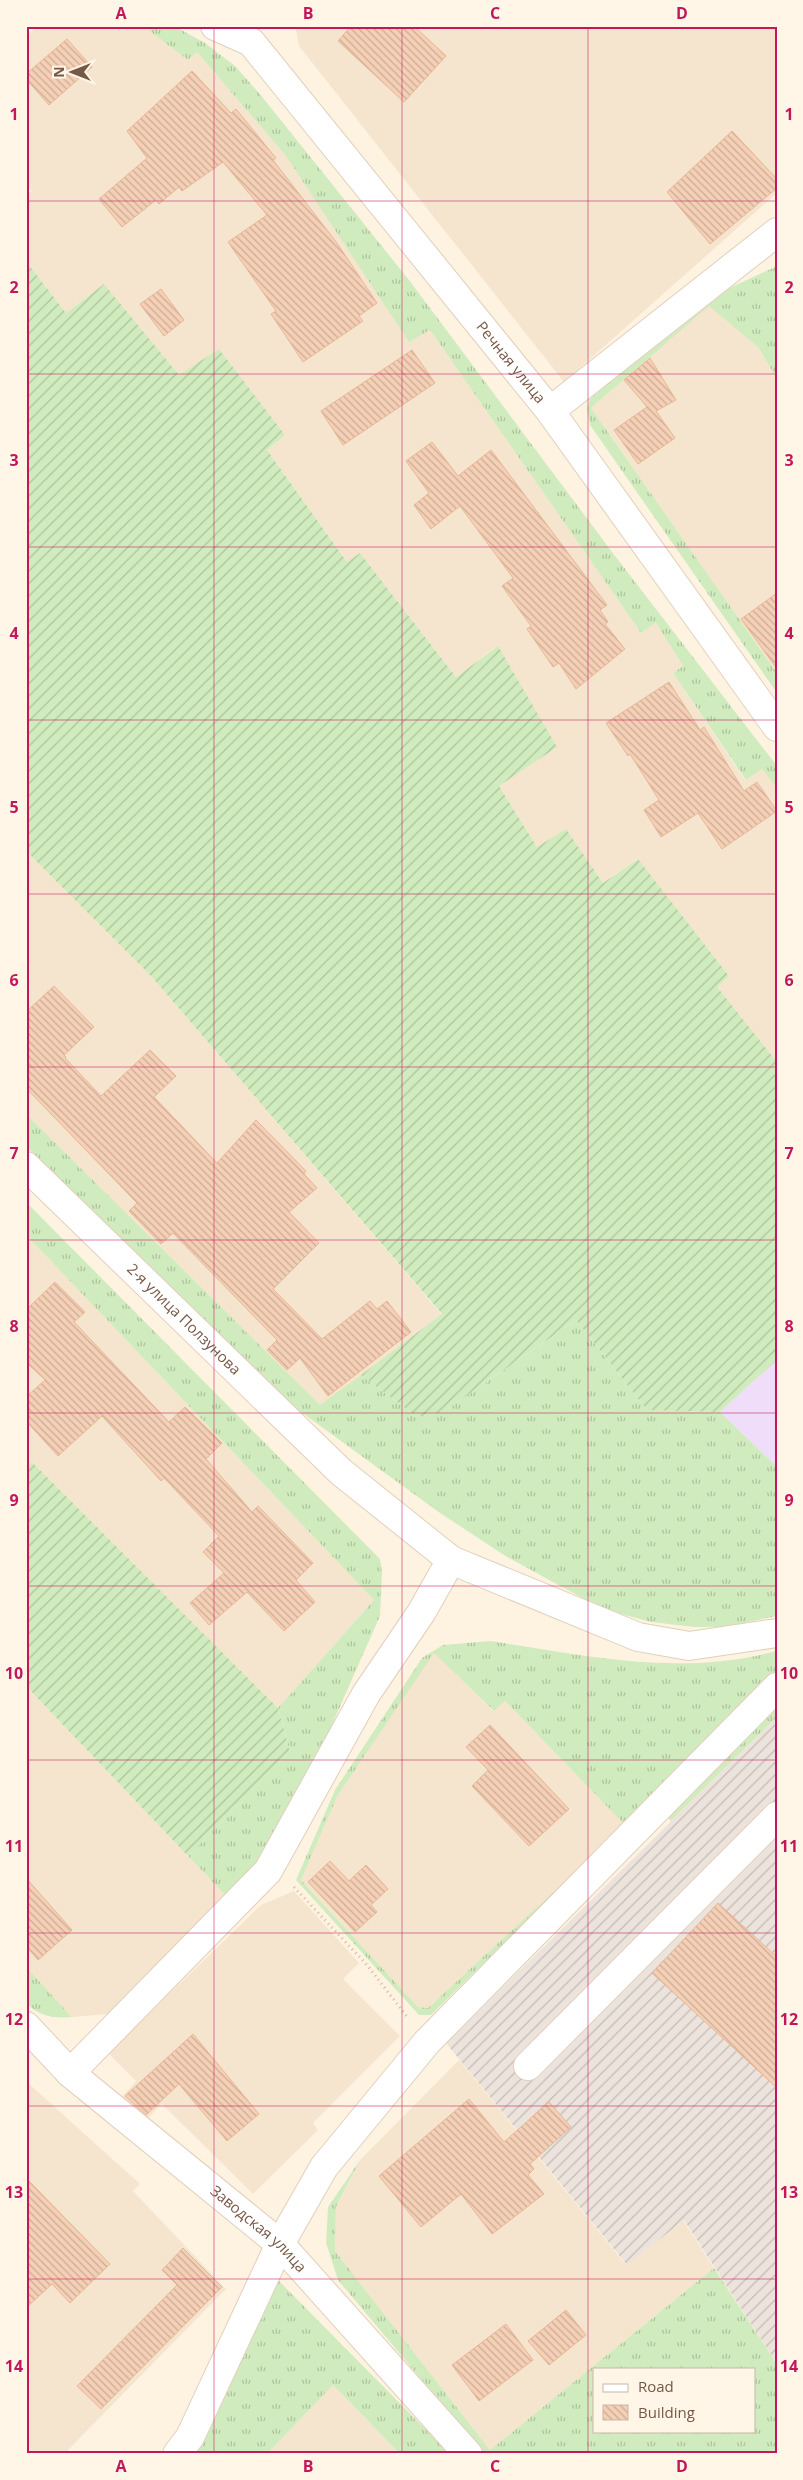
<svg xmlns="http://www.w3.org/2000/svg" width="803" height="2480" font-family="'Open Sans',sans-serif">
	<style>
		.residential { fill: #f6e5ce }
		.industrial { fill: url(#industrial-furrows) }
		.education { fill: #f0ddfa }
		.grass { fill: url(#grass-tufts); fill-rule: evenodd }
		.garden { fill: url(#garden-furrows) }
		.building { fill: url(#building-back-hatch); stroke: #e8b796 }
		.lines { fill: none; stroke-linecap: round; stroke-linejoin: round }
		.minor-casing { stroke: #e2cfbc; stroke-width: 30 }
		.path { stroke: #d9b49a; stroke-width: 3; stroke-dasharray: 1 4; stroke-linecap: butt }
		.minor { stroke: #fff; stroke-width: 28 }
		.grid { fill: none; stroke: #c2185b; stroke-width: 1; stroke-opacity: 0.55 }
		.labels { text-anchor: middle; stroke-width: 5; stroke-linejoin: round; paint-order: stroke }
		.street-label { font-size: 15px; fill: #765846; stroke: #fff6e8 }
		.neatline { fill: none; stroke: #c2185b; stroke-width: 2 }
		.grid-label { font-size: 16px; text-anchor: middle; font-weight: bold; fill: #c2185b }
	</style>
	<defs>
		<pattern id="industrial-furrows" width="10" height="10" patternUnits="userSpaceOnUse" patternTransform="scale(1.25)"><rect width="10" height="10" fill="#ece4dc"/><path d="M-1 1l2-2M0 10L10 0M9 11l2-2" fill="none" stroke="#c4bcb4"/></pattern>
		<pattern id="grass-tufts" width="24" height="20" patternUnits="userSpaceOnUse" patternTransform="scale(1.25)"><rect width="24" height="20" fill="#d0ecbe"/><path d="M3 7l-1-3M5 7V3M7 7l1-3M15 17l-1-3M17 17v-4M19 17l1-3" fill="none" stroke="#adc29c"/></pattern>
		<pattern id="garden-furrows" width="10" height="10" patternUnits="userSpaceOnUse" patternTransform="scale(1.25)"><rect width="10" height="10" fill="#d0ecbe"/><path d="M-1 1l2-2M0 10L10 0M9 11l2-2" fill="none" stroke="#adc29c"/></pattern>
		<pattern id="building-back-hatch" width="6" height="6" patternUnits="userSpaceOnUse" patternTransform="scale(1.25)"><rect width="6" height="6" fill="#f5d0b6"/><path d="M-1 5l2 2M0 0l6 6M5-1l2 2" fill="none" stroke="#cbac96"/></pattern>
	</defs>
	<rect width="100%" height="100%" fill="#fef3e0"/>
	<path class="residential" d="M38,26H143L188,60L197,52L286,156L410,341L430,330L641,633L656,623L683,666L673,673L745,780L762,769L777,788V1062L716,987L729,976L637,859L603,883L566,830L537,847L499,786L497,646L456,677L360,553L348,563L267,450L285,435L219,350L179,376L104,284L66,313L26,261V195L32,191L26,184V31L30,33Z
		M295,26H777V193L564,382L299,46Z
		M709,305L758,347L777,379V673L591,408Z
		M26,851L151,976L442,1315L320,1406L26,1114Z
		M26,1235L374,1600L278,1708L32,1462L26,1467Z
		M434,1652L493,1711L505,1701L625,1825L428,2008L418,2007L301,1880L338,1795Z
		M26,1686L232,1902L120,2013L72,2017L26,1967Z
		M294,1891L359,1963L343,1979L400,2036L313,2123L318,2130L253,2194L162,2104L145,2121L122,2097L136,2081L108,2053L261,1905Z
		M459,2060L626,2265L683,2220L714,2268L490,2450L335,2251L336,2208L360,2160Z
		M26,2081L140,2184L133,2191L226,2289L64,2454H26Z
		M333,2385L400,2454H267Z"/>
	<path class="industrial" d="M777,1717V2364L684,2220L627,2265L446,2043Z"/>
	<path class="education" d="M777,1360V1467L720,1412Z"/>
	<path class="grass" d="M143,26H174L205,43L235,66L259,93L409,280L612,552L777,766V788L762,769L746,780L673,673L683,666L656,623L641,633L430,330L409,342L286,156L197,52L188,60Z
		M777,266V379L758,347L709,306L591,408L777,673V693L590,425L587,409L590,399L714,295Z
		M26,1114L320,1405L361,1375L417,1417L443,1412L576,1320L647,1410L720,1412L777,1467V1616L724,1627H694L651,1622L621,1614L590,1602L507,1557L440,1513L279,1396L26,1146Z
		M26,1202L380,1559L382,1573L380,1616L296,1806L232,1902L188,1856L290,1752L278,1708L374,1600L26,1235Z
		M490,1641C589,1656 677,1677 777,1651V1675L431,2015H419L296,1880L335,1790L422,1658L443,1645ZM434,1653L494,1711L505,1701L625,1825L428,2008L418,2007L301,1880L338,1795Z
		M777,1698V1717L671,1821L661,1811Z
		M26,1967L72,2017C54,2019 39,2016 26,2003Z
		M360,2160L336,2207L335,2251L490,2450L714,2268L777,2364V2454H484L338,2280L326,2243L328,2207ZM594,2369H754V2431H594Z
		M278,2280L447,2451L449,2454H400L333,2385L267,2454H189Z"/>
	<path class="garden" d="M26,261L66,313L104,284L179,375L219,349L285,435L267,450L347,562L360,553L456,677L498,646L557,747L499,786L537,847L566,829L603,883L638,859L729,976L717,987L777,1062V1360L720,1412L647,1410L576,1320L443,1412L417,1417L361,1375L442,1314L151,976L26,851Z
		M32,1462L278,1708L290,1752L188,1856L26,1686V1467Z"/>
	<path class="building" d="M351,26H414L446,56L404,102L338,41Z
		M67,39L92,67L49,105L26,79V74Z
		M192,71L231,113L236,109L276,158L273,160L337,243L377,303L359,316L363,321L303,362L271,314L276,311L228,242L267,215L223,162L182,191L179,187L159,204L156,200L122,227L99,199L147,158L127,131Z
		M732,131L777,179V188L710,244L667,192Z
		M161,289L184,320L164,336L140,304Z
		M412,350L435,383L343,445L321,411Z
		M650,358L676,400L656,411L675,438L638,464L614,430L647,407L624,380Z
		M432,442L458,476L491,450L607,605L600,610L608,622L605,624L625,649L576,689L559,663L553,667L527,629L531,626L502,586L513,578L460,506L431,529L414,505L429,493L406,461Z
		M777,593V669L741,619Z
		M669,682L700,730L704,727L744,791L757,782L777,811L722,849L698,813L661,837L644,810L659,800L630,754L628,756L606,723Z
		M54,986L94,1027L64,1055L66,1057L65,1058L101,1096L150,1050L176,1076L154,1097L217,1163L256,1120L306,1171L304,1174L317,1188L289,1212L319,1243L273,1289L322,1339L370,1301L377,1309L387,1301L411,1332L328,1396L300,1358L287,1370L267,1350L277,1340L173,1233L161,1244L129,1211L137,1203L26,1088V1012Z
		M55,1282L85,1312L74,1322L169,1422L185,1407L222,1443L206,1459L252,1512L258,1506L313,1563L296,1580L315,1602L284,1631L247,1592L209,1625L190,1603L224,1573L203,1552L219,1536L164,1478L161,1481L102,1416L58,1456L26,1421V1397L45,1380L26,1362V1310Z
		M490,1725L569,1809L529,1846L472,1786L488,1770L466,1747Z
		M330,1861L349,1881L366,1865L388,1889L371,1905L377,1912L355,1932L308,1882Z
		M26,1878L72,1930L38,1960L26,1946Z
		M718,1903L777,1957V2088L652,1973Z
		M193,2034L259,2114L227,2141L179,2084L146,2115L125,2096Z
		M469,2099L504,2142L549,2102L571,2127L530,2164L534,2169L528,2175L544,2194L492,2234L461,2194L421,2227L379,2176Z
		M26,2178L110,2264L70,2303L52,2284L26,2308Z
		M183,2248L222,2287L101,2409L77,2386L177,2285L162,2270Z
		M566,2310L586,2335L549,2365L528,2341Z
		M506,2324L533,2360L479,2401L452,2365Z"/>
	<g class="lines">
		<g class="minor-casing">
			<g id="minor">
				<path id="s1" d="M215,26L251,42L550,411L777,727"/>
				<path d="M550,411L777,232"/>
				<path id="s2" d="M26,1166L341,1472L451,1560L638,1637L689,1646L777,1633"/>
				<path id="s3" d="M26,2026L70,2073L280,2244L468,2454"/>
				<path d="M528,2066L777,1816"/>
				<path d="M70,2073L268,1871L366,1694L421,1613L451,1560"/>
				<path d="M177,2454L190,2437L280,2244L324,2167L427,2042L777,1687"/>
			</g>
		</g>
		<path class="path" d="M294,1887L367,1965L408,2018"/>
		<use href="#minor" class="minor"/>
	</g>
	<path class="grid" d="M214,26V2454M402,26V2454M588,26V2454M26,201H777M26,374H777M26,547H777M26,720H777M26,894H777M26,1067H777M26,1240H777M26,1413H777M26,1586H777M26,1760H777M26,1933H777M26,2106H777M26,2279H777"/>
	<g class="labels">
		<g class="street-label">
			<text dy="5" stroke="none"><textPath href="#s1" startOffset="452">Речная улица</textPath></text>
			<text dy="5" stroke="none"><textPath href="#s2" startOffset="220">2-я улица Ползунова</textPath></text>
			<text dy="5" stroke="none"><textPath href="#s3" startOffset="309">Заводская улица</textPath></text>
		</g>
	</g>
	<rect width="803" height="2480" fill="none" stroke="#fff6e8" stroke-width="55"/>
	<rect x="593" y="2368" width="162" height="65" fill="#fff6e8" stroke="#c8b7a7"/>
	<rect x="603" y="2384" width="25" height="8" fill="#ffffff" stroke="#c8b7a7"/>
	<text x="638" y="2392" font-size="15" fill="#765846">Road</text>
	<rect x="603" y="2405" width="25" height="15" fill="url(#building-back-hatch)" stroke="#c8b7a7"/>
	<text x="638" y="2418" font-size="15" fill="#765846">Building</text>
	<g transform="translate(72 72) rotate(270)" stroke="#fff6e8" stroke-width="4" paint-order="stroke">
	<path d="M0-4L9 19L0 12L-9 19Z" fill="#765846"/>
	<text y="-8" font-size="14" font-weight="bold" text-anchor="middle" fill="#765846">N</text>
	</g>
	<rect x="28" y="28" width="748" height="2424" class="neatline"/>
	<g class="grid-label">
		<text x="121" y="19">A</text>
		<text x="308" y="19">B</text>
		<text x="495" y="19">C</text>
		<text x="682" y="19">D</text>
		<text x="14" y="120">1</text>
		<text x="789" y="120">1</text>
		<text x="14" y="293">2</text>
		<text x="789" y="293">2</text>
		<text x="14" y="466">3</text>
		<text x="789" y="466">3</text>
		<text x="14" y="639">4</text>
		<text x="789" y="639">4</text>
		<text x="14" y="813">5</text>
		<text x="789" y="813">5</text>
		<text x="14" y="986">6</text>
		<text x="789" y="986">6</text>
		<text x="14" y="1159">7</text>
		<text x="789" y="1159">7</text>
		<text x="14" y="1332">8</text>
		<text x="789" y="1332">8</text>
		<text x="14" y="1506">9</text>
		<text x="789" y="1506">9</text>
		<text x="14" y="1679">10</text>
		<text x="789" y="1679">10</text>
		<text x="14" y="1852">11</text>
		<text x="789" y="1852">11</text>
		<text x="14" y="2025">12</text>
		<text x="789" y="2025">12</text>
		<text x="14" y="2198">13</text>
		<text x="789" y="2198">13</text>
		<text x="14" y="2372">14</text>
		<text x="789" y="2372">14</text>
		<text x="121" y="2472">A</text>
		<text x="308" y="2472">B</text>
		<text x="495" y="2472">C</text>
		<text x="682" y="2472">D</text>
	</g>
</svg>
